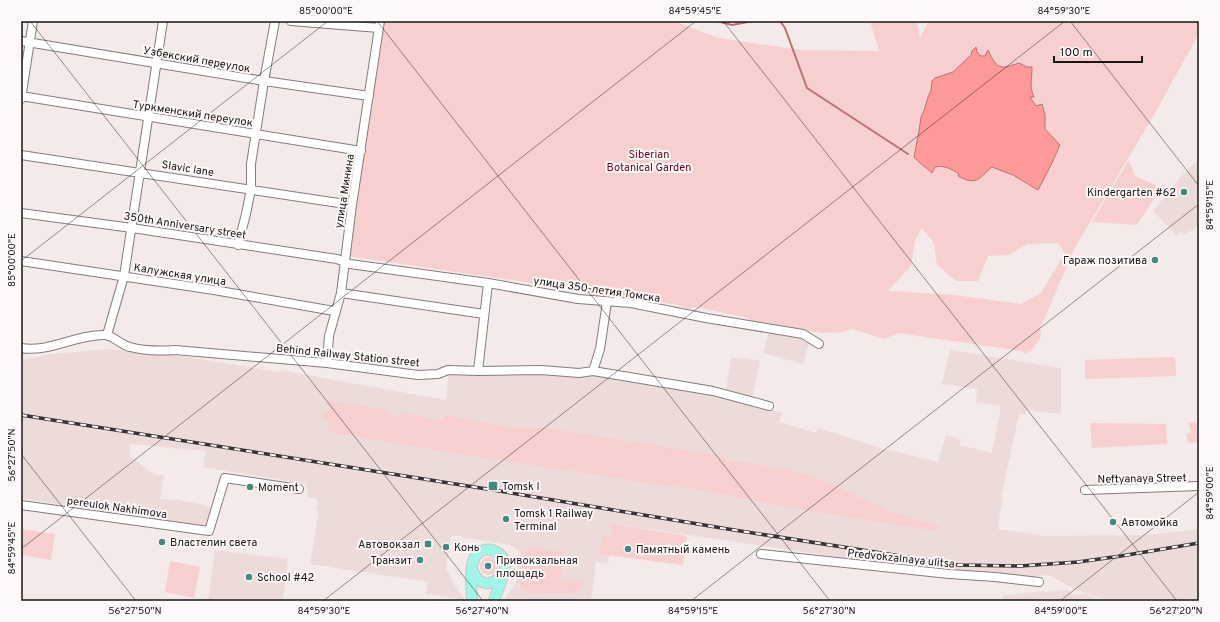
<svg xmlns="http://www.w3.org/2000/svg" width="1220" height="622" font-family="Overpass,sans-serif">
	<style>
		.built { fill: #eddbda }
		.green { fill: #f6cfce; fill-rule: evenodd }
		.water { fill: #fe9999; stroke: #b97272 }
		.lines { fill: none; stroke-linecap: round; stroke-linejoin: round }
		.stream { stroke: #b97272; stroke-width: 2 }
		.minor-casing { stroke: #857c7c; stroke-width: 10 }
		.major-casing { stroke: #c8c7c7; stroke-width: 12 }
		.minor { stroke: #fff; stroke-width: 8 }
		.major { stroke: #9ff6e8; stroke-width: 10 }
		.rail-casing { stroke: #383434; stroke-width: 3.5 }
		.rail { stroke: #fef8f8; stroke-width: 2; stroke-dasharray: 6; stroke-linecap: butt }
		.ticks { fill: none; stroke: #191616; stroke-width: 1; stroke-opacity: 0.45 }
		.poi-dot { fill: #45897d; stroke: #fef8f8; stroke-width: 1.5 }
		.labels { text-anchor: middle; stroke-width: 4; stroke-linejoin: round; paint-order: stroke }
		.street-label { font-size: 11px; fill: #191616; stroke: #fef8f8 }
		.park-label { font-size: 11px; fill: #600515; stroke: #fef8f8 }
		.poi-label { font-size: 11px; fill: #191616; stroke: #fef8f8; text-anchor: start }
		.neatline { fill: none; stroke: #191616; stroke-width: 1.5 }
		.ticks-label { font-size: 10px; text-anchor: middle; fill: #191616 }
	</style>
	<rect width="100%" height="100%" fill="#f3eae9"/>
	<path class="built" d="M1199,159V225L1185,235L1181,232L1177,236L1153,211L1185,172Z
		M769,331L810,340L803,364L763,353Z
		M108,349L181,356L279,372V370L446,400L449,372L593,373L711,392L782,413L779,422L816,433L818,428L880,448L938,462L946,435L961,439L960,445L992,453L1001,406L976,402L977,389L942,384L950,350L1061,368V414L1026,410V415L1019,414L1001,497L1003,499L1000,512L998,529L1045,536L1148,535L1199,529V601H1110L1076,590L1049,575L1026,577L893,565L613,524L608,563L596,562L591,601H503L516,583L519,551L510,545L461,537L459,535L451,537L446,568L454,584L465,600L426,594L428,582L310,564L319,511L316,510L318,499L307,497L308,490L306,489L307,484L203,467L206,451L130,444V456L155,475H164L161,491L162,492L160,499L178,500L213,507L210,521L208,520L206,526L144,519L21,498V360L52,354Z
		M731,358L738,359L743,358L760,361L752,398L726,391Z
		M215,550L288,559L283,601H208Z
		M1068,590L1073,595L1085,594L1104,601H1003L1002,596L1043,591L1046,592Z"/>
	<path class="green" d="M383,21H673L719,38L800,50L879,51L870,21H917L920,38L928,21H1199V33L1154,115L1074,249L1040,329C1043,342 1035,342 1031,352L1028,351L1026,354L1022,351L898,333L884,339L853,329L842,332L823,333L754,322L745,317L706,309L694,307L688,309L679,305L647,300L617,297L592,296L582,290L561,287L557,288L547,285L539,288L533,283L347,256ZM922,228L934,243L937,265L956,281H978L988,256L1008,255L1028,244L1058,243L1065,253L1041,293L1021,304L954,295L888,291L911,266L915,240Z
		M1129,160L1135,176L1161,188L1137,225L1092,222Z
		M1175,357L1176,376L1085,379V360Z
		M329,401L389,410V415L402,417L403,413L438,420L444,419L445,415L512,428H546L721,456L725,458V463L732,461L760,464L771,468L788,469L806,474L835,485L889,511L942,527L936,530H929L783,506L694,489L652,484L586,473L497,460L329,432L328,421L323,417L326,412L331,411L327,404V402Z
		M1196,422L1199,442L1188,443L1186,434L1191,433L1189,423Z
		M1090,423L1166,424L1167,444L1092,448Z
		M612,524L687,536L683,565L599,554L602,535L611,536Z
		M21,529L55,534L51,560L21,555Z
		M533,548L563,552L560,579L582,582V587L573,594L559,593L531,594L520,586L523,556L527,551Z
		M480 566a9 9 0 1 1 18 0a9 9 0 1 1-18 0Z
		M170,561L200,567L194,598L165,592Z"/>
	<path class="water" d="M976,47L977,52L981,56H985L988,50C997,69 999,70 1019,63L1027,67H1032C1032,79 1029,86 1034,97H1030L1036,106L1042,104L1045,115V129L1060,145L1052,163L1038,190L1013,175L992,167C978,179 977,186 958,176L959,174C952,169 944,165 935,167L932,173C926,167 920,164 914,157L919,131L921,117L924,111L928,97L931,91L932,81L935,78L953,72L971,55L972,51Z"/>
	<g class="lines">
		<path class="stream" d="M717,21L732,25L753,21
			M780,21L785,28L807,88L908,154"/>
		<g class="minor-casing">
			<path id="minor" d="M291,21L379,28
				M21,41L264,81L369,96
				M21,96L361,151
				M21,99L33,21
				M21,155L352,205
				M21,213L132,228L337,259L350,264L488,283L578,299L631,303L706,318L803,334L819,344
				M238,245L246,214L251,189V164L264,81L275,21
				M21,261L214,290L334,311
				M341,293L484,314
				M107,335L124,276L163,21
				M21,348C49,353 77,334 105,335C114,336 121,345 130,347C144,351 160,351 175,350L327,363L418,375L438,374L448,370L478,371L541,370L579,373L593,371L713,391L769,406
				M327,363L329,336L341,293L352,205L380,21
				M478,371L488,283
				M593,371L600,349L607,302
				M1085,490L1199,486
				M21,505L209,531L225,478L299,489
				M761,554L949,574L995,577L1039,582"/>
		</g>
		<g class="major-casing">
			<path id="major" d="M472,601C472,587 466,555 484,550C489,549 494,550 498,553C521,569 483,602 472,569
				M494,601L503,576"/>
		</g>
		<use href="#minor" class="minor"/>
		<use href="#major" class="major"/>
		<g class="rail-casing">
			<path id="rail" d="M21,415L493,490L734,530L958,565L1020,566L1078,562L1121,556L1199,543"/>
		</g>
		<use href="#rail" class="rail"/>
	</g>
	<path class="ticks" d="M30,21L483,601M377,21L830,601M723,21L1177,601M1070,21L1199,186M21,261L328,21M21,454L136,601M21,549L696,21M323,601L1065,21M691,601L1199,204M1060,601L1199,492"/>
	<g class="poi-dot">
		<circle cx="1184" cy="192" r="4"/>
		<circle cx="1155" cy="260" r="4"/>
		<rect x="488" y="481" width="10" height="10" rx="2"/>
		<circle cx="250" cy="487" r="4"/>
		<circle cx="506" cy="519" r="4"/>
		<circle cx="1113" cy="522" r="4"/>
		<circle cx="162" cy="542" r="4"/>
		<rect x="424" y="540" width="8" height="8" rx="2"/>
		<circle cx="446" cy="547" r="4"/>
		<circle cx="628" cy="549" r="4"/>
		<circle cx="420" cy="560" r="4"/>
		<circle cx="488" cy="566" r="4"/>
		<circle cx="249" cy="577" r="4"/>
	</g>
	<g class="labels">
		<g class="street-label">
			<text transform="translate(197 59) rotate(10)" y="4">Узбекский переулок</text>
			<text transform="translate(193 113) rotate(9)" y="4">Туркменский переулок</text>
			<text transform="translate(188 168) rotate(9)" y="4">Slavic lane</text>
			<text transform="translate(344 191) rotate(-81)" y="4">улица Минина</text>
			<text transform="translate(185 225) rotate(9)" y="4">350th Anniversary street</text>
			<text transform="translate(180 274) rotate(9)" y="4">Калужская улица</text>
			<text transform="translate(597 289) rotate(8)" y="4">улица 350-летия Томска</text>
			<text transform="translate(348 355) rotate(6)" y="4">Behind Railway Station street</text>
			<text transform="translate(1142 478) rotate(-1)" y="4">Neftyanaya Street</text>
			<text transform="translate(117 507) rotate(8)" y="4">pereulok Nakhimova</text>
			<text transform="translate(901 558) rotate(6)" y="4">Predvokzalnaya ulitsa</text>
		</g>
		<g class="park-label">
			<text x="649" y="158">Siberian<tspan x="649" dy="13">Botanical Garden</tspan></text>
		</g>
		<g class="poi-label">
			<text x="1176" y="196" text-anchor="end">Kindergarten #62</text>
			<text x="1147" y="264" text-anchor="end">Гараж позитива</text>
			<text x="502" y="490">Tomsk I</text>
			<text x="258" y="491">Moment</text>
			<text x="514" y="517">Tomsk 1 Railway<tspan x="514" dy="13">Terminal</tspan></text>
			<text x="1121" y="526">Автомойка</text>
			<text x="170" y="546">Властелин света</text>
			<text x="420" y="548" text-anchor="end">Автовокзал</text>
			<text x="454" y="551">Конь</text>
			<text x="636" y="553">Памятный камень</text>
			<text x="412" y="564" text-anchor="end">Транзит</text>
			<text x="496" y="564">Привокзальная<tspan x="496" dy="13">площадь</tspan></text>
			<text x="257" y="581">School #42</text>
		</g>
	</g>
	<rect width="1220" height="622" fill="none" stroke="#fef8f8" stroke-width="44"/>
	<path d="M1054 56v6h88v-6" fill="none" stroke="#191616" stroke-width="2"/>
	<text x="1060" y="56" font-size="12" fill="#191616" stroke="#fef8f8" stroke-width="3" paint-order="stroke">100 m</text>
	<rect x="22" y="22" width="1176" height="578" class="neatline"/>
	<g class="ticks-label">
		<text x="326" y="14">85°00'00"E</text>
		<text x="695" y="14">84°59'45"E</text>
		<text x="1064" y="14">84°59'30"E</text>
		<text transform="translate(1209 205) rotate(-90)" y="4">84°59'15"E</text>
		<text transform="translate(11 260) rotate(-90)" y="4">85°00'00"E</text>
		<text transform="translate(11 455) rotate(-90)" y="4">56°27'50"N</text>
		<text transform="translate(1209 493) rotate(-90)" y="4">84°59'00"E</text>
		<text transform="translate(11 548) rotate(-90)" y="4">84°59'45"E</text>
		<text x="135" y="614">56°27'50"N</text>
		<text x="324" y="614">84°59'30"E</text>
		<text x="482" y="614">56°27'40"N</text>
		<text x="693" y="614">84°59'15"E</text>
		<text x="829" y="614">56°27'30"N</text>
		<text x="1061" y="614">84°59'00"E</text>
		<text x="1176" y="614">56°27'20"N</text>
	</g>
</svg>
